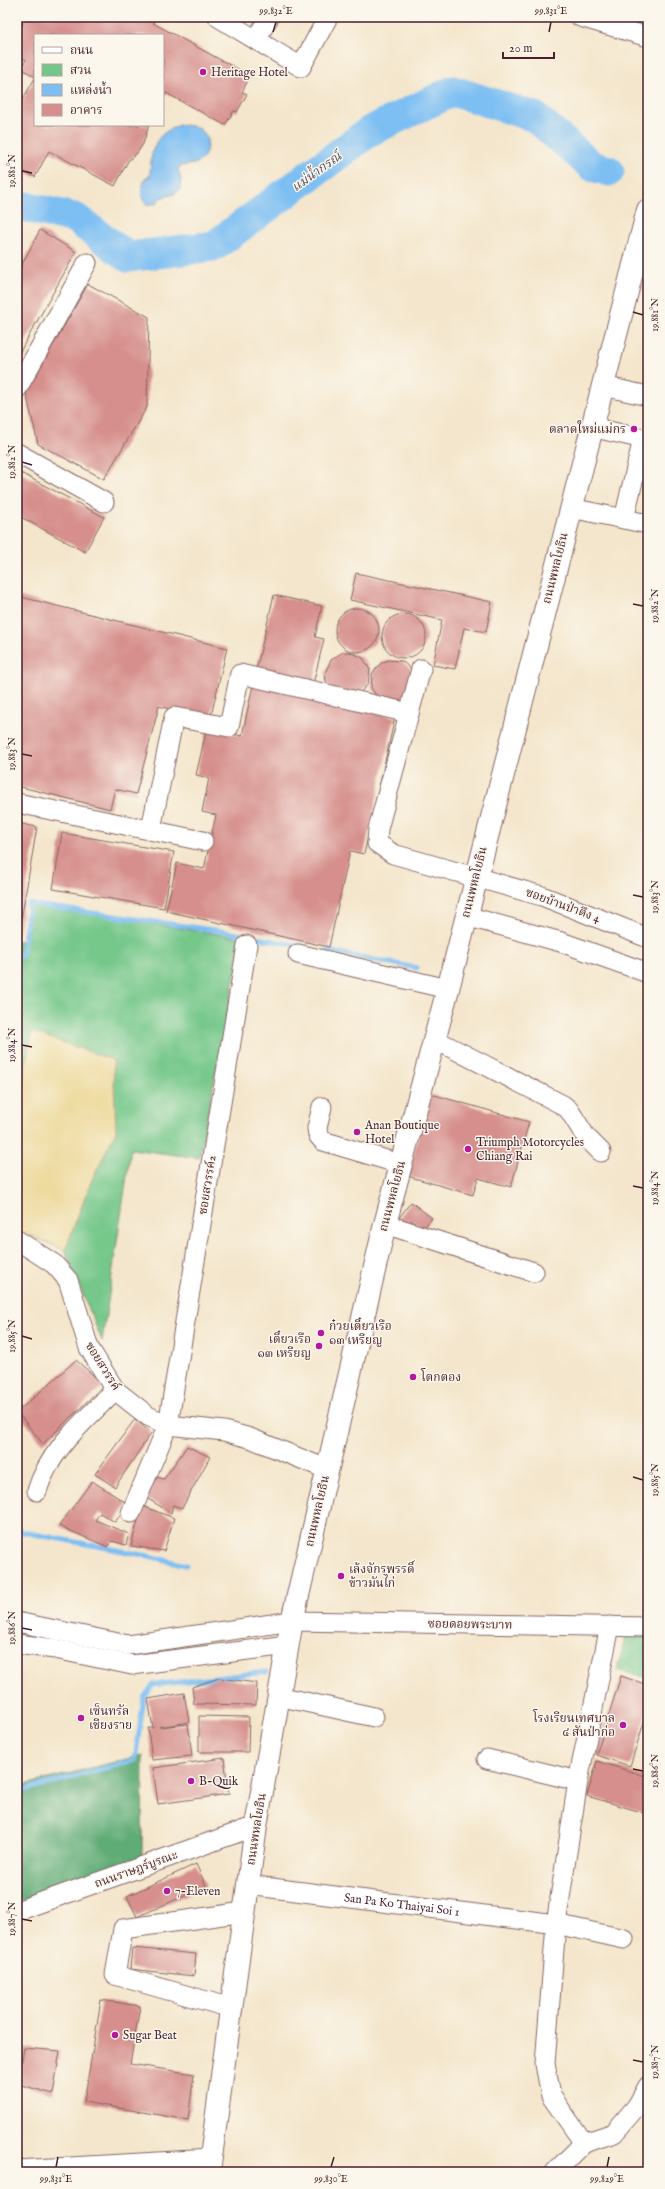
<svg xmlns="http://www.w3.org/2000/svg" width="665" height="2189" font-family="'IM FELL English','Noto Serif Thai',serif">
	<style>
		.green { fill: #74c78a; stroke: #5f735a }
		.forest { fill: #5fac76; stroke: #546650 }
		.sand { fill: #eeda9e; stroke: #9c7c64 }
		.water { fill: #7ebff3; stroke: #646f8f }
		.lines { fill: none; stroke-linecap: round; stroke-linejoin: round }
		.stream { stroke: #7ebff3; stroke-width: 5 }
		.river { stroke: #7ebff3; stroke-width: 31 }
		.building { fill: #d68f8c }
		.minor-casing { stroke: #866563; stroke-width: 21 }
		.major-casing { stroke: #866563; stroke-width: 24 }
		.minor { stroke: #fff; stroke-width: 19 }
		.major { stroke: #fff; stroke-width: 22 }
		.ticks { fill: none; stroke: #4a1f2b; stroke-width: 1.5 }
		.poi-dot { fill: #b5179e; stroke: #fbf7ec; stroke-width: 1.5 }
		.labels { text-anchor: middle; stroke-width: 3; stroke-linejoin: round; paint-order: stroke }
		.poi-label { font-size: 12px; fill: #4a1f2b; stroke: #fbf7ec; text-anchor: start }
		.street-label { font-size: 12px; fill: #4a1f2b; stroke: #fbf7ec }
		.water-label { font-size: 13px; font-style: italic; fill: #5a4f67; stroke: #fbf7ec }
		.neatline { fill: none; stroke: #4a1f2b; stroke-width: 1.5 }
		.ticks-label { font-size: 10px; text-anchor: middle; fill: #4a1f2b }
	</style>
	<rect width="100%" height="100%" fill="#fbf7ec"/>
	<filter id="ink" filterUnits="userSpaceOnUse"><feTurbulence type="fractalNoise" baseFrequency=".025" numOctaves="2"/><feDisplacementMap in="SourceGraphic" scale="8" xChannelSelector="R" yChannelSelector="G"/><feConvolveMatrix kernelMatrix="1 2 1 2 8 2 1 2 1" color-interpolation-filters="sRGB"/></filter>
	<filter id="wash" filterUnits="userSpaceOnUse"><feTurbulence type="fractalNoise" baseFrequency=".012" numOctaves="4" result="noise"/><feDisplacementMap in="SourceGraphic" scale="16" xChannelSelector="R" yChannelSelector="G"/><feGaussianBlur stdDeviation="0.9" result="paint"/><feColorMatrix in="noise" values="0 0 0 0 0 0 0 0 0 0 0 0 0 0 0 0 0 1.4 0 .05"/><feComposite in="paint" operator="in"/></filter>
	<g filter="url(#wash)">
		<rect width="100%" height="100%" fill="#f4e6cc"/>
		<path class="green" d="M29,904L242,938L199,1158L131,1149L102,1341L65,1250L90,1184L116,1131L32,1032L17,1112V941H24Z
			M626,1635L648,1636V1678L617,1670Z"/>
		<path class="forest" d="M143,1755L142,1859L17,1903V1787Z"/>
		<path class="sand" d="M32,1032L113,1060L116,1131L90,1184L65,1250L17,1230V1112Z"/>
		<path class="water" d="M180,125C194,125 209,129 207,146C206,151 205,157 201,160C195,165 187,165 180,166L178,170L181,178L180,190L174,194L159,198L157,204H146C139,197 142,188 145,179L150,176C151,151 153,134 180,125Z"/>
		<g class="lines">
			<path class="stream" d="M327,951L417,968
				M17,956H22L29,904L220,931L301,946
				M17,1528L23,1532L149,1556L186,1565
				M17,1792L135,1760L144,1698L153,1685L267,1672"/>
			<path class="river" d="M17,205L75,218L128,257L214,246L370,131L453,91L535,117L592,166L609,171"/>
		</g>
		<g id="blocks">
			<path class="building" d="M17,17H157L153,23L250,76L242,92L247,94L237,112L234,111L225,125L166,93L163,100V35H35V77L21,68L26,60L17,55V35L23,23L17,20Z
				M35,78V125H149L143,144L137,153L128,161L115,186L49,151L35,177L17,168V109Z
				M40,230L76,252L17,357V274Z
				M88,284L149,317L147,407L104,479L38,444L26,393Z
				M17,471L104,517L85,552L17,515Z
				M356,573L492,602L486,632L464,628L455,669L433,665L442,620L350,600Z
				M274,595L322,606L315,637L324,639L313,684L256,670Z
				M17,596L227,648L210,720L159,706L136,794L115,789L110,809L17,786Z
				M335 630a22 22 0 1 1 44 0a22 22 0 1 1-44 0Z
				M382 636a22 22 0 1 1 44 0a22 22 0 1 1-44 0Z
				M343,652H350L363,658L370,670L368,684L358,695L330,688L326,681L325,673L331,660Z
				M388,660L402,661L413,671L402,703L380,700L371,688L372,674L381,663Z
				M253,685L395,717L364,854L350,851L329,947L166,911L177,863L204,869L216,815L202,812L209,778L196,775L207,728L242,736Z
				M17,823L37,827L19,932L17,931Z
				M62,833L174,852L164,908L53,889Z
				M431,1094L529,1122L511,1187L478,1178L473,1195L407,1176Z
				M411,1202L432,1218L423,1229L411,1220L404,1228L396,1222Z
				M76,1360L104,1385L43,1444L17,1412Z
				M135,1419L151,1433L115,1487L95,1474Z
				M187,1446L210,1457L182,1508L173,1505L171,1513L145,1497L153,1476L164,1479Z
				M92,1481L128,1504L115,1522L100,1513L95,1520L129,1534L126,1545L112,1541L108,1547L59,1526Z
				M142,1506L174,1518L164,1551L131,1546Z
				M621,1676L648,1685V1710L630,1766L596,1755Z
				M219,1678L257,1683L256,1705L194,1704L192,1687Z
				M184,1693L189,1722L159,1727L188,1724L192,1756L152,1760L148,1728H153L148,1699Z
				M199,1716L249,1717L248,1752H199Z
				M224,1758L229,1794L158,1804L153,1768Z
				M597,1761L648,1777V1814L587,1796Z
				M196,1864L206,1886L137,1917L127,1896Z
				M132,1948L196,1954L194,1976L130,1969Z
				M101,2000L140,2006L130,2064L194,2074L188,2120L84,2102Z
				M24,2048L60,2051L53,2094L18,2084Z"/>
		</g>
	</g>
	<g filter="url(#ink)">
		<use href="#blocks" fill-opacity="0" stroke="#866563" stroke-width="1"/>
		<g class="lines">
			<g class="minor-casing">
				<g id="minor">
					<path d="M218,17L301,67L328,17"/>
					<path d="M580,17L648,37"/>
					<path d="M256,40L269,17"/>
					<path d="M603,386L648,396"/>
					<path d="M17,389L87,263"/>
					<path d="M591,427L648,440"/>
					<path d="M17,453L104,502"/>
					<path d="M571,508L648,524"/>
					<path d="M624,519L643,439"/>
					<path d="M421,669L378,829L377,843L393,854L542,896L648,938"/>
					<path d="M17,803L203,841"/>
					<path d="M151,829L174,717L229,727L240,674L409,713"/>
					<path d="M466,916L561,942L648,973"/>
					<path d="M298,954L448,989"/>
					<path d="M434,1039L563,1105L569,1110L586,1137L601,1152"/>
					<path d="M322,1107L317,1128L318,1135L323,1141L400,1164"/>
					<path d="M385,1224L534,1272"/>
					<path d="M17,1240L54,1264L68,1280L89,1348L115,1390L148,1416L168,1425L224,1431L250,1438L326,1469"/>
					<path d="M37,1491C50,1448 85,1421 115,1390"/>
					<path d="M131,1513L168,1425L247,945"/>
					<path d="M17,1622L128,1645L292,1621L648,1627"/>
					<path d="M17,1644L55,1649L132,1665L288,1645"/>
					<path d="M278,1696L374,1717"/>
					<path d="M487,1759L578,1781"/>
					<path id="s1" d="M248,1885L556,1924L624,1939"/>
					<path d="M17,1911L256,1826"/>
					<path d="M231,2008L115,1975L123,1929L244,1912"/>
					<path d="M584,2143L614,2133L637,2106L648,2086"/>
					<path d="M17,2170L211,2159"/>
					<path d="M555,2172L584,2143L551,2096L545,2064L556,1924L578,1781L610,1626"/>
				</g>
			</g>
			<g class="major-casing">
				<path id="major" d="M209,2172L256,1826L292,1621L385,1224L448,989L648,210"/>
			</g>
			<use href="#minor" class="minor"/>
			<use href="#major" class="major"/>
		</g>
	</g>
	<path class="ticks" d="M273,32L276,22M549,32L551,22M22,171L32,173M633,312L643,315M22,462L32,465M633,604L643,606M22,754L32,756M633,895L643,897M22,1045L32,1047M633,1186L643,1188M22,1336L32,1339M633,1477L643,1480M22,1628L32,1630M633,1769L643,1771M22,1919L32,1921M633,2060L643,2062M56,2167L58,2157M331,2167L334,2157M607,2167L609,2157"/>
	<g class="poi-dot">
		<circle cx="203" cy="72" r="4"/>
		<circle cx="634" cy="429" r="4"/>
		<circle cx="357" cy="1132" r="4"/>
		<circle cx="468" cy="1149" r="4"/>
		<circle cx="321" cy="1333" r="4"/>
		<circle cx="319" cy="1346" r="4"/>
		<circle cx="413" cy="1377" r="4"/>
		<circle cx="341" cy="1576" r="4"/>
		<circle cx="81" cy="1718" r="4"/>
		<circle cx="623" cy="1725" r="4"/>
		<circle cx="191" cy="1781" r="4"/>
		<circle cx="167" cy="1891" r="4"/>
		<circle cx="115" cy="2035" r="4"/>
	</g>
	<g class="labels">
		<g class="poi-label">
			<text x="211" y="76">Heritage Hotel</text>
			<text x="626" y="433" text-anchor="end">ตลาดใหม่แม่กร</text>
			<text x="365" y="1129">Anan Boutique<tspan x="365" dy="14">Hotel</tspan></text>
			<text x="476" y="1146">Triumph Motorcycles<tspan x="476" dy="14">Chiang Rai</tspan></text>
			<text x="329" y="1330">ก๋วยเตี๋ยวเรือ<tspan x="329" dy="14">๑๓ เหรียญ</tspan></text>
			<text x="311" y="1343" text-anchor="end">เตี๋ยวเรือ<tspan x="311" dy="14">๑๓ เหรียญ</tspan></text>
			<text x="421" y="1381">โตกตอง</text>
			<text x="349" y="1573">เล้งจักรพรรดิ์<tspan x="349" dy="14">ข้าวมันไก่</tspan></text>
			<text x="89" y="1715">เซ็นทรัล<tspan x="89" dy="14">เชียงราย</tspan></text>
			<text x="615" y="1722" text-anchor="end">โรงเรียนเทศบาล<tspan x="615" dy="14">๔ สันป่าก่อ</tspan></text>
			<text x="199" y="1785">B-Quik</text>
			<text x="175" y="1895">7-Eleven</text>
			<text x="123" y="2039">Sugar Beat</text>
		</g>
		<g class="street-label">
			<text transform="translate(555 568) rotate(-76)" y="4">ถนนพหลโยธิน</text>
			<text transform="translate(474 882) rotate(-76)" y="4">ถนนพหลโยธิน</text>
			<text transform="translate(563 905) rotate(20)" y="4">ซอยบ้านป่าตึง 4</text>
			<text transform="translate(207 1185) rotate(-81)" y="4">ซอยสวรรค์2</text>
			<text transform="translate(392 1196) rotate(-75)" y="4">ถนนพหลโยธิน</text>
			<text transform="translate(103 1366) rotate(58)" y="4">ซอยสวรรค์</text>
			<text transform="translate(317 1511) rotate(-77)" y="4">ถนนพหลโยธิน</text>
			<text transform="translate(470 1624) rotate(1)" y="4">ซอยดอยพระบาท</text>
			<text transform="translate(256 1829) rotate(-81)" y="4">ถนนพหลโยธิน</text>
			<text transform="translate(136 1869) rotate(-20)" y="4">ถนนราษฎร์บูรณะ</text>
			<text dy="4" stroke="none"><textPath href="#s1" startOffset="155">San Pa Ko Thaiyai Soi 1</textPath></text>
		</g>
		<g class="water-label">
			<text transform="translate(316 171) rotate(-36)" y="5">แม่น้ำกรณ์</text>
		</g>
	</g>
	<rect width="665" height="2189" fill="none" stroke="#fbf7ec" stroke-width="44"/>
	<rect x="34" y="34" width="130" height="92" fill="#fbf7ec" stroke="#b4a19f"/>
	<rect x="42" y="47" width="20" height="6" fill="#ffffff" stroke="#b4a19f"/>
	<text x="70" y="54" font-size="12" fill="#4a1f2b">ถนน</text>
	<rect x="42" y="64" width="20" height="12" fill="#74c78a" stroke="#b4a19f"/>
	<text x="70" y="74" font-size="12" fill="#4a1f2b">สวน</text>
	<rect x="42" y="84" width="20" height="12" fill="#7ebff3" stroke="#b4a19f"/>
	<text x="70" y="94" font-size="12" fill="#4a1f2b">แหล่งน้ำ</text>
	<rect x="42" y="104" width="20" height="12" fill="#d68f8c" stroke="#b4a19f"/>
	<text x="70" y="114" font-size="12" fill="#4a1f2b">อาคาร</text>
	<path d="M503 52v6h51v-6" fill="none" stroke="#4a1f2b" stroke-width="2"/>
	<text x="509" y="52" font-size="12" fill="#4a1f2b" stroke="#fbf7ec" stroke-width="3" paint-order="stroke">20 m</text>
	<rect x="22" y="22" width="621" height="2145" class="neatline"/>
	<g class="ticks-label">
		<text x="276" y="14">99.832°E</text>
		<text x="551" y="14">99.831°E</text>
		<text transform="translate(11 171) rotate(-90)" y="4">19.881°N</text>
		<text transform="translate(654 315) rotate(-90)" y="4">19.881°N</text>
		<text transform="translate(11 462) rotate(-90)" y="4">19.882°N</text>
		<text transform="translate(654 606) rotate(-90)" y="4">19.882°N</text>
		<text transform="translate(11 754) rotate(-90)" y="4">19.883°N</text>
		<text transform="translate(654 897) rotate(-90)" y="4">19.883°N</text>
		<text transform="translate(11 1045) rotate(-90)" y="4">19.884°N</text>
		<text transform="translate(654 1188) rotate(-90)" y="4">19.884°N</text>
		<text transform="translate(11 1336) rotate(-90)" y="4">19.885°N</text>
		<text transform="translate(654 1480) rotate(-90)" y="4">19.885°N</text>
		<text transform="translate(11 1628) rotate(-90)" y="4">19.886°N</text>
		<text transform="translate(654 1771) rotate(-90)" y="4">19.886°N</text>
		<text transform="translate(11 1919) rotate(-90)" y="4">19.887°N</text>
		<text transform="translate(654 2062) rotate(-90)" y="4">19.887°N</text>
		<text x="56" y="2182">99.831°E</text>
		<text x="331" y="2182">99.830°E</text>
		<text x="607" y="2182">99.829°E</text>
	</g>
</svg>
